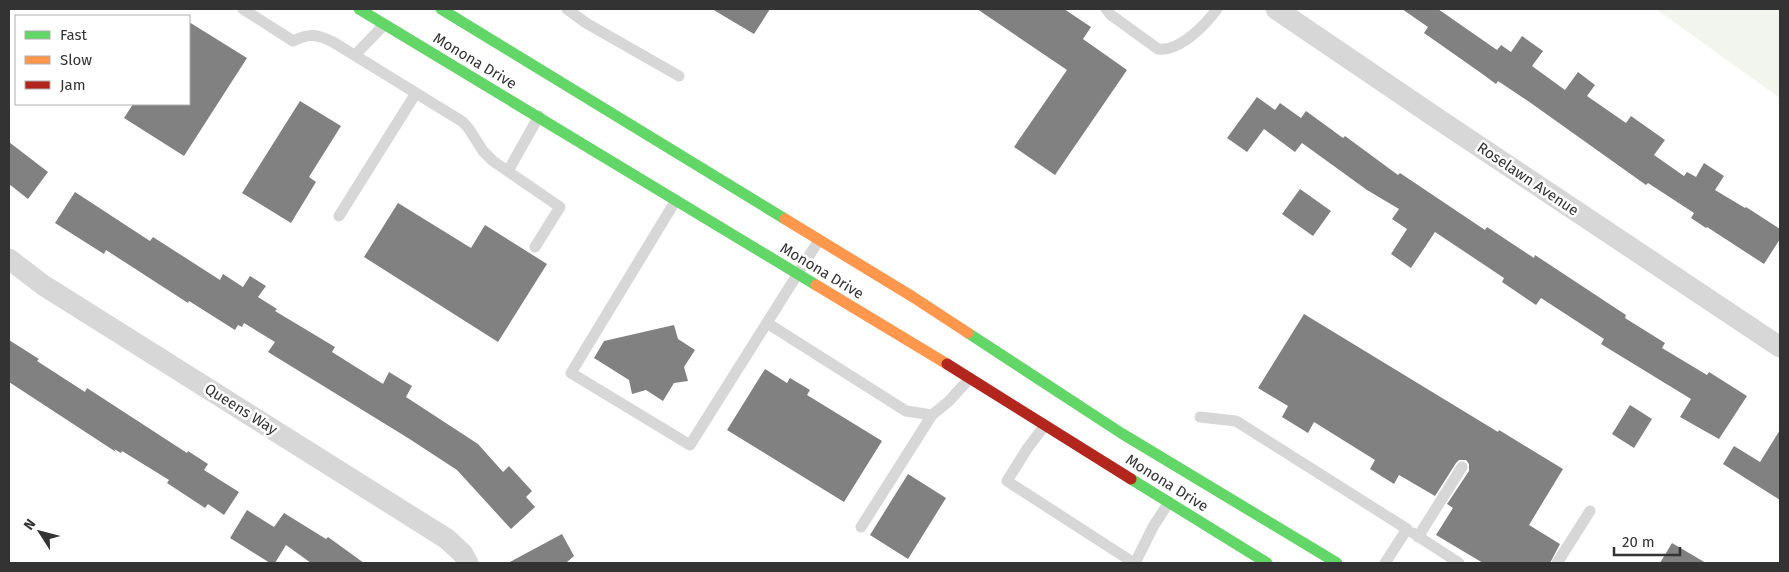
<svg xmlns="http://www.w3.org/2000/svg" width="1789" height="572" font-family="'Fira Sans',sans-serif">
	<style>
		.green { fill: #f1f5ed }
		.building { fill: #818181 }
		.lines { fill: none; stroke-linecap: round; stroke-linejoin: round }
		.lane { stroke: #d7d7d7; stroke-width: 11 }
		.street { stroke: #d7d7d7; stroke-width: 21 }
		.fast { stroke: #63d668; stroke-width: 11 }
		.slow { stroke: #ff974d; stroke-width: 11 }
		.jam { stroke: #b3261e; stroke-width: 11 }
		.labels { text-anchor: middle; stroke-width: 5; stroke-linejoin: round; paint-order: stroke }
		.street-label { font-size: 15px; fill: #333; stroke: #fff }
	</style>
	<rect width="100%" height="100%" fill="#fff"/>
	<path class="green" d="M1656,9H1780V98Z"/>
	<path class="building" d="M712,9H770L754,34Z
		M977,9H1064L1091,27L1083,39L1127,70L1055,175L1014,147L1067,70Z
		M1402,9H1438L1497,50L1501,45L1511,52L1522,36L1543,51L1532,66L1565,90L1578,72L1595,85L1587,96L1626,123L1631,116L1665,140L1654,155L1684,176L1687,172L1696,177L1704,163L1724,176L1715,190L1745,208L1746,207L1780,229V239L1764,264L1707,227L1706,228L1691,218L1694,213L1648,183L1646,185L1528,101L1498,81L1496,84L1481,73L1424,33L1428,27Z
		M189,22L247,58L184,156L124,118L133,104H189Z
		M1257,97L1275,110L1280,103L1301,118L1306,111L1343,138L1345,136L1398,175L1400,173L1485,230L1487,227L1534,258L1535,255L1626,315L1625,318L1665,343L1662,348L1707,375L1709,372L1747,396L1719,439L1680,417L1691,399L1601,344L1604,339L1541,298L1536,305L1502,282L1504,278L1435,232L1411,268L1391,254L1407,229L1392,219L1399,209L1367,190L1302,143L1295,152L1264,129L1247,152L1227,138Z
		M300,101L341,126L309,177L316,182L291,223L242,193Z
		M9,142L48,172L28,199L9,184Z
		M1300,189L1331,211L1313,236L1282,214Z
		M75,192L150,241L153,237L220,280L223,274L243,287L250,276L266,286L258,297L277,309L275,311L335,347L332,352L383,384L389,372L412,386L406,397L478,444L503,472L509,466L532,491L526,497L535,507L511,529L457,470L408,438L268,352L275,342L244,323L242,327L238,325L235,330L189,301L188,303L106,250L104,254L55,223Z
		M398,203L471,248L485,225L547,264L498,342L364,257Z
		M1304,314L1498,432L1499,430L1563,469L1529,525L1560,544L1550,563H1483L1436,535L1453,508L1447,504L1469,471V464L1466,460H1459L1456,463L1435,496L1399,475L1394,484L1370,469L1375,460L1314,422L1308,433L1282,417L1288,406L1258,388Z
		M674,325L678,339L695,350L684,367L688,381L674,383L663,401L646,390L632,394L629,380L594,358L604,341Z
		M9,340L39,359L37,361L85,392L87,388L187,453L188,451L208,464L204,470L239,492L224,515L208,504L205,508L167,483L169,480L122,451L121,453L114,449L116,452L9,382Z
		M765,369L787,383L790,378L810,390L807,395L882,441L844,502L727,430Z
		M1630,405L1652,419L1634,448L1612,434Z
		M1780,430V500L1723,464L1734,446L1760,462Z
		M908,474L946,498L908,559L870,535Z
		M247,510L274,527L284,513L326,539L328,537L364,563H311L286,545L275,563H270L230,538Z
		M562,534L574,556L566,563H508Z
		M1672,543L1706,563H1660Z"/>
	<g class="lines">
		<path class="lane" d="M243,9L293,41C309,33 317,34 333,42L463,122L469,129L483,151L493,161L560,207L535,247
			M567,9L586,23L679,76
			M1106,9L1111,15L1158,49C1180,52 1206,24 1217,9
			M355,55L384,25
			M508,171L539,116
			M676,200L571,373L690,445L819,240
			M339,216L416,93
			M767,323L906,411L932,415L949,401L970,378
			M1200,417L1236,421L1407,529L1385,563
			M1045,425L1027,449L1007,481L1134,563
			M861,527L932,415
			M1413,533L1459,563
			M1418,537L1462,467
			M1135,563L1153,527L1169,502
			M1557,563L1590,511"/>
		<path class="street" d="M1276,9L1441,121L1780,347
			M9,259L43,285L447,539L463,554L468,563"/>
		<path class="fast" d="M359,9L816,285
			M441,9L785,219
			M968,333L1121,433L1337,563
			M1131,479L1267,563"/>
		<path class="slow" d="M785,219L913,297L968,333
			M816,285L947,364"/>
		<path class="jam" d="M947,364L1131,479"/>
	</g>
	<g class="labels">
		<g class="street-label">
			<text transform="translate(475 61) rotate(31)" y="5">Monona Drive</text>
			<text transform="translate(1528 179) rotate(34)" y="5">Roselawn Avenue</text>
			<text transform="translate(822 271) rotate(31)" y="5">Monona Drive</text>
			<text transform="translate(241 409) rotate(32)" y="5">Queens Way</text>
			<text transform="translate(1167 483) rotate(32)" y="5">Monona Drive</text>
		</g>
	</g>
	<rect width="1789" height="572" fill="none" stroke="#333333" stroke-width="20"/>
	<rect x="15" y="15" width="175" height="90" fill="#ffffff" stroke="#adadad"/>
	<rect x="25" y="31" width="25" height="8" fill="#63d668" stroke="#adadad"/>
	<text x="60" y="40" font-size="15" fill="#333333">Fast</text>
	<rect x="25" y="56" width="25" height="8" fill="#ff974d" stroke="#adadad"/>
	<text x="60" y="65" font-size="15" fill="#333333">Slow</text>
	<rect x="25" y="81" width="25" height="8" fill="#b3261e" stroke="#adadad"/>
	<text x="60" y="90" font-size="15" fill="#333333">Jam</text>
	<g transform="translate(40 532) rotate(306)" stroke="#ffffff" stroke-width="4" paint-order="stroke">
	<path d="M0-4L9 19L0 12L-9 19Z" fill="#333333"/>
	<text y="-8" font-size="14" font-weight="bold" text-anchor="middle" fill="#333333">N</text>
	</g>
	<path d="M1614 547v8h66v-8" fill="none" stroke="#333333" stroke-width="2.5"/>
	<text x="1622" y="547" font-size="15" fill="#333333" stroke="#ffffff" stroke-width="4" paint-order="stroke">20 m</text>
</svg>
